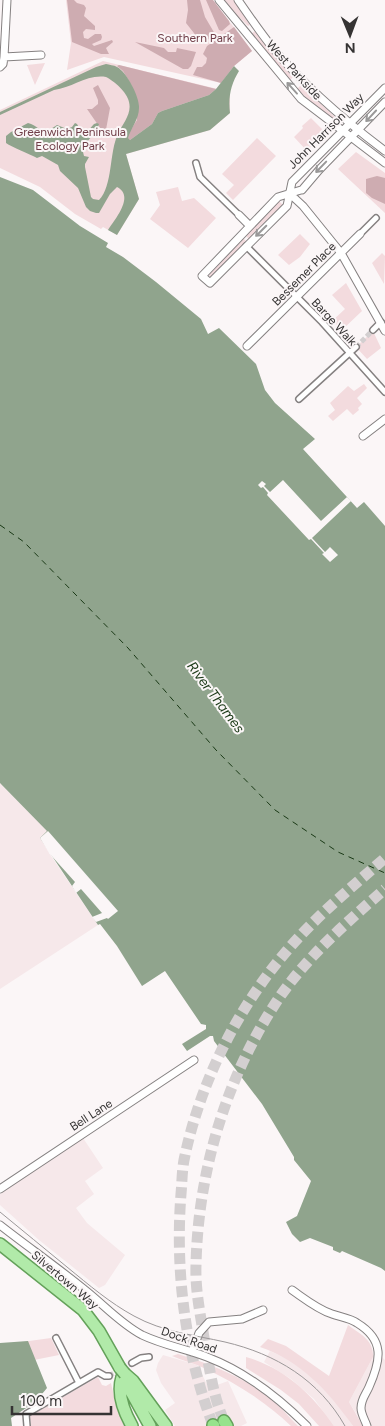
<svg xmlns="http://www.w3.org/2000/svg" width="385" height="1426" font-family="Figtree,sans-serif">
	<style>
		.built { fill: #f6e8ea }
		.green { fill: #f3dbde }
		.forest { fill: #ceacb1 }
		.water { fill: #90a48d }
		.pier { fill: #fbf6f7 }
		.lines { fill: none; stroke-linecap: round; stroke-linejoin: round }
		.ferry { stroke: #1a3916; stroke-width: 1; stroke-dasharray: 6 5; stroke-linecap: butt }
		.pedestrian-tunnel { stroke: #d3cfd0; stroke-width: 5; stroke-dasharray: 5 2.5; stroke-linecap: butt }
		.trunk-tunnel { stroke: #d3cfd0; stroke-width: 11; stroke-dasharray: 11 5.5; stroke-linecap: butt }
		.pedestrian-casing { stroke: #858181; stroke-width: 8 }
		.minor-casing { stroke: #858181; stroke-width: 9 }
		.primary-casing { stroke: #64a15a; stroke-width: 14 }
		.trunk-casing { stroke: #64a15a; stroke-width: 14 }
		.pedestrian { stroke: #fff; stroke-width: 5 }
		.minor { stroke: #fff; stroke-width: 7 }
		.primary { stroke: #b1eaa9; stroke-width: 11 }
		.trunk { stroke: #97e38c; stroke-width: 11 }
		.tram { stroke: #9c9899; stroke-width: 1 }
		.primary-bridge-casing { stroke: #64a15a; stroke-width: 14; stroke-linecap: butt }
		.primary-bridge { stroke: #b1eaa9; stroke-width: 11 }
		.oneway { stroke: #9a9999 }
		.labels { text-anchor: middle; stroke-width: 4; stroke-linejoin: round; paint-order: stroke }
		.park-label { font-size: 12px; fill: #6f3d47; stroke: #fbf6f7 }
		.street-label { font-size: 12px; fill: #353333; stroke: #fbf6f7 }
		.water-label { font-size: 14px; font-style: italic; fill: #1a3916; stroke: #fbf6f7 }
	</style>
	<rect width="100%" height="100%" fill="#fbf6f7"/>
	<path class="built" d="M0,783L48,831L49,853L98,925L0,989Z
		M83,1138L103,1168L85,1181L94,1194L76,1208L87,1223L125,1255L105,1285L99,1288L39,1240L0,1205V1194Z
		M374,1350L385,1360V1426H364L349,1402L373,1357Z
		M270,1351L290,1360L313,1378L336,1402L353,1426H334L314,1399L291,1379L264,1362Z
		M163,1355L197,1365L209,1388L228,1381L247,1423L241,1426H234L230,1421L220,1426H175L165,1410L175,1403L161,1383L156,1370L158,1363Z"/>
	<path class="green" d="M66,0H213L252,51L234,66L221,83L104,57L67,70L71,43Z
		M224,0H234L250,25L248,26L240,18L239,19Z
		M255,31L293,77L290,80L251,34Z
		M103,61L230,92V113L210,130L126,154L139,199L117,235L103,227L101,229L75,214L40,187L0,168V110Z
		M45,63L35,85L27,65Z
		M301,85L338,120L336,122L315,106L297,89Z
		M311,118L325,132L307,151L294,137L303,128L302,126Z
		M257,138L276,156L233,200L226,193L234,185L222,174Z
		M356,152L385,173V213L338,169Z
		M178,187L182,201L194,198L216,218L188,248L150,219L160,205L156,192Z
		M278,200L283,205L249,239L245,235Z
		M300,234L310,244L300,257L289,265L278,255Z
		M242,237L247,242L212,276H209L210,270Z
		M382,253L385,256L384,284L372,263Z
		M346,283L362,311L342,330L332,321L345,309L332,295Z
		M373,331L381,348L367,359L356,347Z
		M364,384L367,388L357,398L362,404L358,408L359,410L353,415L347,409L333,421L328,416L335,410L330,403L348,386L354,391Z
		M348,1325C360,1334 374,1340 373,1357L349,1402L363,1426H353C328,1391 301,1361 260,1347L268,1339L286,1346L329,1376Z
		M51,1338L59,1355L14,1364L0,1345Z
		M178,1354C213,1365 241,1376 270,1398C280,1406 289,1417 298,1426H291C266,1402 236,1383 204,1368C194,1363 183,1361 172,1356Z
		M246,1357C284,1368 312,1394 334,1426H319L299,1404L281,1390L246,1368Z
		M98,1377L102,1385L106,1386L111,1383L117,1409L124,1426H31L30,1416Z"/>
	<path class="forest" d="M67,0H74L77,3L84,5L86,8L84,16L95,26V30L86,29L83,32L84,38L88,39L95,34H101L102,37L101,40L92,44L94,46L112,40L113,42L106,48L109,54H101L72,42Z
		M187,0H200L205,17L215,34C212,38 206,41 201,42L186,23L188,10Z
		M206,0H213L229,21L230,24L222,31L219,30Z
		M234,27L252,51L234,66L221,83L193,75L197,67H202L206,63L207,58L203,54L207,46Z
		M135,42L164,48L168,52H176L177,48L196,52L191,66L188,69H183Z
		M119,65L216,89L209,95L162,111L158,113L152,124L130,140L126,137L137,120L132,86L123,71L117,66Z
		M98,85L110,108L105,135L87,109H92L98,104V100L93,88Z
		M377,176L385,178V204L372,198L366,193V179Z"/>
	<path class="water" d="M106,64C109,65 114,65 117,67C127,72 140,98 139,108C139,119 131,128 128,138L130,140L152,124L158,113L162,111L209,95L216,89L234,66L239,71C231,84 228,97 230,113L210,130L126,154L139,199L117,235L108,230C115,219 135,196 117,187L110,194L99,213H96L90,211L86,207L78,188L60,171L58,165L42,156L37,158C29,154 12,147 6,143V136L11,132L28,123C42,127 39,137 57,125L67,129L72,127L75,123L77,124L82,133L85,134L94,124L97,123L99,124L97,130L82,148L84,156L89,157L85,164V167L91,197L93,199L99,200C113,186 109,152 118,134C123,123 132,114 129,102C127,92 114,81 106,77C87,74 72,88 54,90L0,115V112L96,67Z
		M0,177L33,190L80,226L108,243L106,247L123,257L156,282L201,319L208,334L219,328L256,364L265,390L275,403L315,439L303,449L357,508L364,502L385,526V1271L381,1268L342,1251L340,1253L333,1250V1247L310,1238L300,1242L292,1234L286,1222L297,1216L311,1181L294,1160V1157L262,1104L214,1041L213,1036H210L187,1051L182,1044L206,1029V1025L201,1024L165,971L142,986L117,946L100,924L98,925L40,838L47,831L0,783Z
		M28,1341L47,1388L42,1394L43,1397L11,1418L12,1426H22H0V1343Z"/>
	<path class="pier" d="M283,480L321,521L347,497L351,501L312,538L325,552L330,547L338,555L330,562L322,554L324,553L311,539L309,540L267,495L268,493L263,487L261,488L258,485L262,481L266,484L264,486L270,492Z
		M48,831L118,911L108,919L107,918L96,922L92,917L102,913L81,889L76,893L72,886L75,882L49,853L40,838Z"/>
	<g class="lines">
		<path class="ferry" d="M0,525L24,542L128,648L216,750L275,810L338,852L385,873"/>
		<path class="pedestrian-tunnel" d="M356,347L373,330
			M109,1376L132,1363"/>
		<path class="trunk-tunnel" d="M224,1421C213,1396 210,1370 205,1344C201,1317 195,1291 196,1265C198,1173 225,1081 275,1004C304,959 346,923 385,889
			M213,1425C185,1353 175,1271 181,1194C182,1183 182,1171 184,1160C200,1082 238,1006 291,946C319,914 353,886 385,858"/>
		<g class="pedestrian-casing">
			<path id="pedestrian" d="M196,163L200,177L239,215
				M360,234L376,218
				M246,246L322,322L385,392
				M373,330L381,322
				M299,399L356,347
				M56,1338L79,1383
				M132,1363L141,1358L149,1357
				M27,1426L26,1414L98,1372L105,1376H109"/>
		</g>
		<g class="minor-casing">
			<path id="minor" d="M219,0L301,99L385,163
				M238,0C249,16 260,32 272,47C305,87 344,120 385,151
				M4,57L41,55
				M0,67L3,64L4,57L7,0
				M385,88L292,182L287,206L210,283L202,276L278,197L301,190H302L319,170L385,102
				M289,193L303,206L341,253L385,331
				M239,215L250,226
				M247,346L360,234
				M363,436L385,419
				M0,1189L194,1060
				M0,1225C28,1247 57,1267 85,1290C104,1305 121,1324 142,1335C163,1345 186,1349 207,1357C246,1372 278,1397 307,1426
				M292,1290C305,1299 317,1309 332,1314C340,1317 350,1318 357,1323C385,1340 381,1360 369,1387C366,1394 361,1399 361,1408C361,1414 365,1420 367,1426
				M192,1352L199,1333L209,1322L242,1319L263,1310"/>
		</g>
		<g class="primary-casing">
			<path id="primary" d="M0,1244L83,1310L99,1331L120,1368
				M125,1374L133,1381L166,1426
				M122,1377C117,1393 124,1412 132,1426
				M123,1377L150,1426"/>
		</g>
		<g class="trunk-casing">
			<path id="trunk" d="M224,1421L227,1426
				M213,1425L214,1426"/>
		</g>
		<use href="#pedestrian" class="pedestrian"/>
		<use href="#minor" class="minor"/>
		<use href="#primary" class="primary"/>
		<use href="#trunk" class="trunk"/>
		<path class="tram" d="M0,1212C22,1230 45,1249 67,1267C89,1285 110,1303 134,1316C163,1332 194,1335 225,1342C276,1354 319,1380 345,1426"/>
		<g class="primary-bridge-casing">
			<path id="primary-bridge" d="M120,1368L125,1374"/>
		</g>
		<use href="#primary-bridge" class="primary-bridge"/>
	</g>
	<defs><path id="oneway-shaft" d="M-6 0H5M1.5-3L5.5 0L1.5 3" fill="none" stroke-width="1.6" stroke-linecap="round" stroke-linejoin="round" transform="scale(1.25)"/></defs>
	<g class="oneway">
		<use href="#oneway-shaft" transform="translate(292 88) rotate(-132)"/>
		<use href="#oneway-shaft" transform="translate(371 116) rotate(133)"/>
		<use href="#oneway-shaft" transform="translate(321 167) rotate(134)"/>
		<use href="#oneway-shaft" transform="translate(261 231) rotate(135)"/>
	</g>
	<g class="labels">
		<g class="park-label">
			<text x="195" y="42">Southern Park</text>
			<text x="70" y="136">Greenwich Peninsula<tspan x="70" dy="14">Ecology Park</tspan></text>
		</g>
		<g class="street-label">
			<text transform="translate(294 70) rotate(48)" y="4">West Parkside</text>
			<text transform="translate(326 131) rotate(-45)" y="4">John Harrison Way</text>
			<text transform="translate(304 274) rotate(-45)" y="4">Bessemer Place</text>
			<text transform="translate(334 322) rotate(47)" y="4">Barge Walk</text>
			<text transform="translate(91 1115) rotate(-33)" y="4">Bell Lane</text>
			<text transform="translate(65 1280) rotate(40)" y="4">Silvertown Way</text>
			<text transform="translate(189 1340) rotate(19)" y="4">Dock Road</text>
		</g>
		<g class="water-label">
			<text transform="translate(216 697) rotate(53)" y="5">River Thames</text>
		</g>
	</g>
	<g transform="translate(350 35) rotate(179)" stroke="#fbf6f7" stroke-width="4" paint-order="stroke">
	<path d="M0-4L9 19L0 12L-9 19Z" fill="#353333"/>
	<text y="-8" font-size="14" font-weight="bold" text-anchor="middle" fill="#353333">N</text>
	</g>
	<path d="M12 1406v8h99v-8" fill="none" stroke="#353333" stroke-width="2.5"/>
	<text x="20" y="1406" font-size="15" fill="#353333" stroke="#fbf6f7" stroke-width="4" paint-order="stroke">100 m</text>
</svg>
